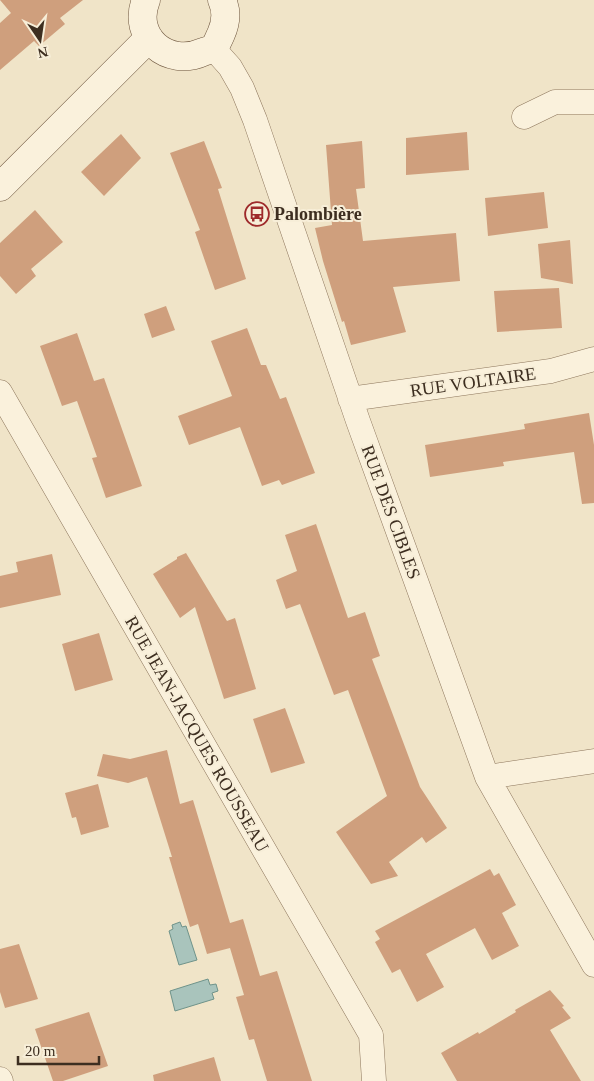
<svg xmlns="http://www.w3.org/2000/svg" width="594" height="1081" font-family="Georgia,serif">
	<style>
		.water { fill: #a9c4bc; stroke: #6f938a }
		.building { fill: #cf9f7d }
		.lines { fill: none; stroke-linecap: round; stroke-linejoin: round }
		.street-casing { stroke: #8d765c; stroke-width: 25 }
		.secondary-casing { stroke: #6f573f; stroke-width: 29 }
		.street { stroke: #faf1dc; stroke-width: 24 }
		.secondary { stroke: #faf1dc; stroke-width: 28 }
		.labels { text-anchor: middle; stroke-width: 4; stroke-linejoin: round; paint-order: stroke }
		.poi-label { font-size: 18px; font-weight: bold; fill: #3d2e20; stroke: #f7eed8; text-anchor: start }
		.street-label { font-size: 18px; fill: #3d2e20; stroke: #f7eed8 }
	</style>
	<rect width="100%" height="100%" fill="#f0e4c8"/>
	<path class="water" d="M180,922L182,927L186,926L197,960L179,965L169,931L173,929L172,925Z
		M208,979L210,985L216,984L218,991L212,993L214,999L175,1011L170,991Z"/>
	<path class="building" d="M0,0H83L60,18L65,24L39,46L34,41L0,70V23L11,13Z
		M467,132L469,170L406,175V138Z
		M121,134L141,158L104,196L81,172Z
		M204,141L222,188L218,189L246,279L215,290L195,232L200,230L170,153Z
		M362,141L365,188L356,189L363,241L456,233L460,281L393,287L406,332L351,345L344,321L342,322L323,261L315,228L332,225L326,145Z
		M544,192L548,228L488,236L485,198Z
		M35,210L63,242L31,269L36,276L16,294L0,276V243Z
		M570,240L573,284L541,278L538,244Z
		M559,288L562,328L497,332L494,291Z
		M166,306L175,330L152,338L144,314Z
		M247,328L261,365H266L280,399L286,397L315,473L282,485L279,480L262,486L240,427L189,445L178,416L232,396L211,341Z
		M77,333L94,381L104,378L142,486L106,498L92,458L97,457L77,401L62,406L40,346Z
		M589,413L594,445V503L582,504L574,452L503,462L504,466L430,477L425,445L525,429L524,424Z
		M316,524L348,618L365,612L380,656L372,659L420,787L447,828L426,843L422,837L389,862L398,876L371,884L336,832L387,796L348,690L334,695L300,604L286,609L276,580L297,571L285,535Z
		M186,553L227,621L235,618L256,689L224,699L195,607L180,618L153,574L177,559V557Z
		M52,554L61,595L0,608V576L18,572L16,562Z
		M99,633L113,680L75,691L62,644Z
		M285,708L305,763L271,773L253,719Z
		M167,750L180,804L193,800L230,923L243,919L260,976L277,971L312,1081H267L254,1039L249,1040L236,997L244,995L230,948L207,954L198,924L190,927L169,857H172L147,777L128,783L97,776L103,754L130,759Z
		M98,784L109,827L81,835L76,817L72,818L65,793Z
		M490,869L494,876L499,873L516,905L502,913L519,946L492,960L475,928L426,954L444,987L417,1002L400,969L392,973L375,942L380,939L375,931Z
		M19,944L38,999L5,1008L0,992V949Z
		M550,990L564,1006L562,1007L571,1018L550,1030L581,1081H457L441,1053L478,1032L479,1034L516,1012L515,1010Z
		M89,1012L108,1066L63,1081H53L35,1029Z
		M214,1057L221,1081H154L153,1075Z"/>
	<g class="lines">
		<g class="street-casing">
			<path id="street" d="M213,48L230,67L242,88L255,120L358,421L487,777L594,965
				M524,117L555,102H594
				M0,392L371,1035L374,1081
				M350,399L551,371L594,359
				M487,777L594,761
				M0,1079L1,1081"/>
		</g>
		<g class="secondary-casing">
			<path id="secondary" d="M146,0C131,37 168,68 203,52C206,51 211,50 214,47C217,44 219,38 221,34C226,23 227,11 222,0
				M0,187L149,38"/>
		</g>
		<use href="#street" class="street"/>
		<use href="#secondary" class="secondary"/>
	</g>
	<defs>
		<g id="bus-ring" transform="scale(1.25)"><circle r="9.5" fill="#f7eed8" stroke="#9e2a2b" stroke-width="1.5"/><path d="M-5-6H5V4H4V6H2V4H-2V6H-4V4H-5ZM-3.5-4V0h7V-4ZM-3.5 1.2v1.5H-2V1.2ZM2 1.2v1.5H3.5V1.2Z" fill="#9e2a2b"/></g>
	</defs>
	<g fill-rule="evenodd">
		<use href="#bus-ring" x="257" y="214"/>
	</g>
	<g class="labels">
		<g class="poi-label">
			<text x="274" y="220">Palombière</text>
		</g>
		<g class="street-label">
			<text transform="translate(473 382) rotate(-8)" y="6">RUE VOLTAIRE</text>
			<text transform="translate(391 512) rotate(70)" y="6">RUE DES CIBLES</text>
			<text transform="translate(197 734) rotate(60)" y="6">RUE JEAN-JACQUES ROUSSEAU</text>
		</g>
	</g>
	<g transform="translate(40 40) rotate(167)" stroke="#f7eed8" stroke-width="4" paint-order="stroke">
	<path d="M0-4L9 19L0 12L-9 19Z" fill="#3d2e20"/>
	<text y="-8" font-size="14" font-weight="bold" text-anchor="middle" fill="#3d2e20">N</text>
	</g>
	<path d="M18 1056v8h81v-8" fill="none" stroke="#3d2e20" stroke-width="2.5"/>
	<text x="25" y="1056" font-size="15" fill="#3d2e20" stroke="#f7eed8" stroke-width="4" paint-order="stroke">20 m</text>
</svg>
